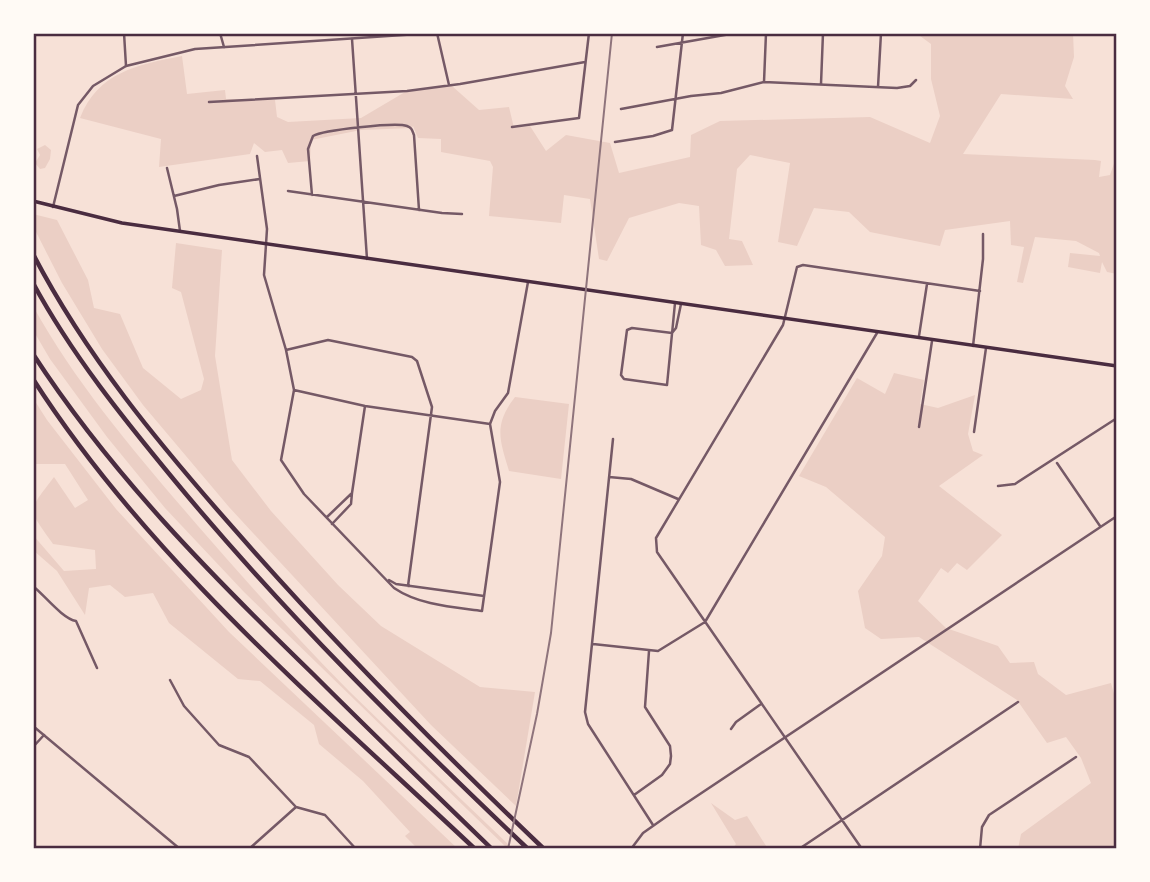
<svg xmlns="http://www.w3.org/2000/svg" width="1150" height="882" font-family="Commissioner,sans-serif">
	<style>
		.green { fill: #ebcfc5 }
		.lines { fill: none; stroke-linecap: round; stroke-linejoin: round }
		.minor { stroke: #755966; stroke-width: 2.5 }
		.tertiary { stroke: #755966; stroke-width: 2.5 }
		.secondary { stroke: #4a2c40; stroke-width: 3.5 }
		.motorway { stroke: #4a2c40; stroke-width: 4.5 }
		.rail { stroke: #8f747c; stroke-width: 2 }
		.neatline { fill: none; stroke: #4a2c40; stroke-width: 2.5 }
	</style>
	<rect width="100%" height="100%" fill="#f7e1d7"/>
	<path class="green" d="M916,33H1073L1074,57L1065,86L1073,99L1001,94L963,154L1095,160L1101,161L1099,177L1110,175L1117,155V274L1107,272L1102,262L1100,273L1068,267L1070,253L1100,256L1099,253L1076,241L1035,237L1023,283L1017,282L1024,247L1011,245L1010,221L945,230L940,246L870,232L849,212L814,208L797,246L778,242L790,163L750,155L737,169L729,239L742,241L753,265L725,266L716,250L701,245L699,206L679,203L629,218L607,261L599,259L590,199L564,195L561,223L489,216L493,167L490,161L441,152V139L418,138L413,126L412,128L361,130L311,140L310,161L288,163L282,150L265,152L254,143L250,154L159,167L161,139L80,118C98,72 137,65 182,56L187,94L225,90L226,99L275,100L277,117L288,122L361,118L405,92L452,86L479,110L509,107L514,128L530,126L546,151L566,135L610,143L619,173L690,157L691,135L720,121L870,117L930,143L940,116L931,79V44Z
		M45,145L51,150L50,159L45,168L40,169L35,163L40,155L37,149Z
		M33,214L57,220L88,280L94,308L120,314L143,368L181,399L201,390L204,379L181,292L172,288L176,243L222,250L215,356L232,460L271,511L338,585L381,626L480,687L535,692L516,806L431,725L229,507L143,405L102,349L62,283L33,226Z
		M33,306C77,386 139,457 198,526C247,582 296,638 349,691C403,744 458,796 513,849H508L244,592L165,508L107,437L50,359L33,330Z
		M894,373L924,380L920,404L938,408L975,395L968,434L973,451L983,455L939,486L1002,535L967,570L957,563L948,573L941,568L918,601L946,628L998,646L1010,663L1034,662L1038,674L1066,695L1111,683L1117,705V849H1018L1021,834L1091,783L1081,758L1066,737L1047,743L1017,700L919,637L881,639L865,628L858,591L882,556L885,537L826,487L799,476L857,378L885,394Z
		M515,397L569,404L561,479L509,471C500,440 493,426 515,397Z
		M33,398L47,420L116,509L229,632L458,849H418L405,836L410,832L363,781L319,744L314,725L260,681L238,679L169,623L153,593L125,597L110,585L89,588L85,615L57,571L33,550V535L64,571L96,569L95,550L53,544C27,507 27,513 54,477L75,508L88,500L65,464H35Z
		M711,803L735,820L747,816L768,849H732L736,844Z"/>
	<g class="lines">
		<path class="minor" d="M124,33L126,66
			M220,33L224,47
			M437,33L449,85
			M747,33L765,34
			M352,39L367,259
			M657,47L736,33
			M764,82L766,33
			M821,84L823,33
			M878,87L881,33
			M209,102L407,91L460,84L585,62
			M621,109L691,96L721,93L764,82L897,88L910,86L916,80
			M512,127L579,118L589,33
			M615,142L653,136L672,130L683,33
			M257,156L267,229L264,275L286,350L294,390L281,460L304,494L394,588C419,605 452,607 482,611L500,482L490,424L495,411L508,393L528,282
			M167,168L177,209L180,231
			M288,191L442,213L462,214
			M312,195L308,149L313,136C323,130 396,122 407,126C412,128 412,130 414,135L419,210
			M174,196L219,185L260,179
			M672,333L632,328L627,330L621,375L624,379L667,385L675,303
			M672,333L676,328L681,304
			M919,336L927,284
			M973,346L983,259V234
			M286,350L328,340L412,357L417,361L432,407L408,586
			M294,390L365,406L490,424
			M919,427L932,341
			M974,432L986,348
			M613,439L585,712L588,724L653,825
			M1057,463L1100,526
			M609,477L631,479L678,499
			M998,486L1015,484L1117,418
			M327,517L352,493L365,406
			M332,524L351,504L352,493
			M389,580L396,584L484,596
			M33,586C45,596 63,619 76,621L97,668
			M593,644L658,651L705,622L877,333
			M170,680L184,706L219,745L249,757L296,807L325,815L356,849
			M731,729L736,722L761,704
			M33,747L44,735
			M634,795L662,775L670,764L671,756L670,746L645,707L649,651
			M249,849L296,807
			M799,849L1018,702
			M862,849L657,552L656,538L783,325L797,267L803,265L980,291
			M980,849L982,827L989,815L1076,757"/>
		<path class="tertiary" d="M53,207L78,105L93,86L126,66L195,49L433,33
			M33,726L180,849
			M631,849L643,833L670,814L1117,516"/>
		<path class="secondary" d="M33,201L122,223L1117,366"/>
		<path class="motorway" d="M33,254C86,356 159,444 235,530C333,642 437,747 544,849
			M33,283C72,355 123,418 175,481C284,613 405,732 528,849
			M33,354C111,474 211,575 313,674C372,733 432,791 492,849
			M33,379C149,560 320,703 475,849"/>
		<path class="rail" d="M508,849L537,714L551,633L612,33"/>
	</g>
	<rect width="1150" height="882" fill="none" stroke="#fffaf5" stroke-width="70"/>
	<rect x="35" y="35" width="1080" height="812" class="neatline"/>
</svg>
